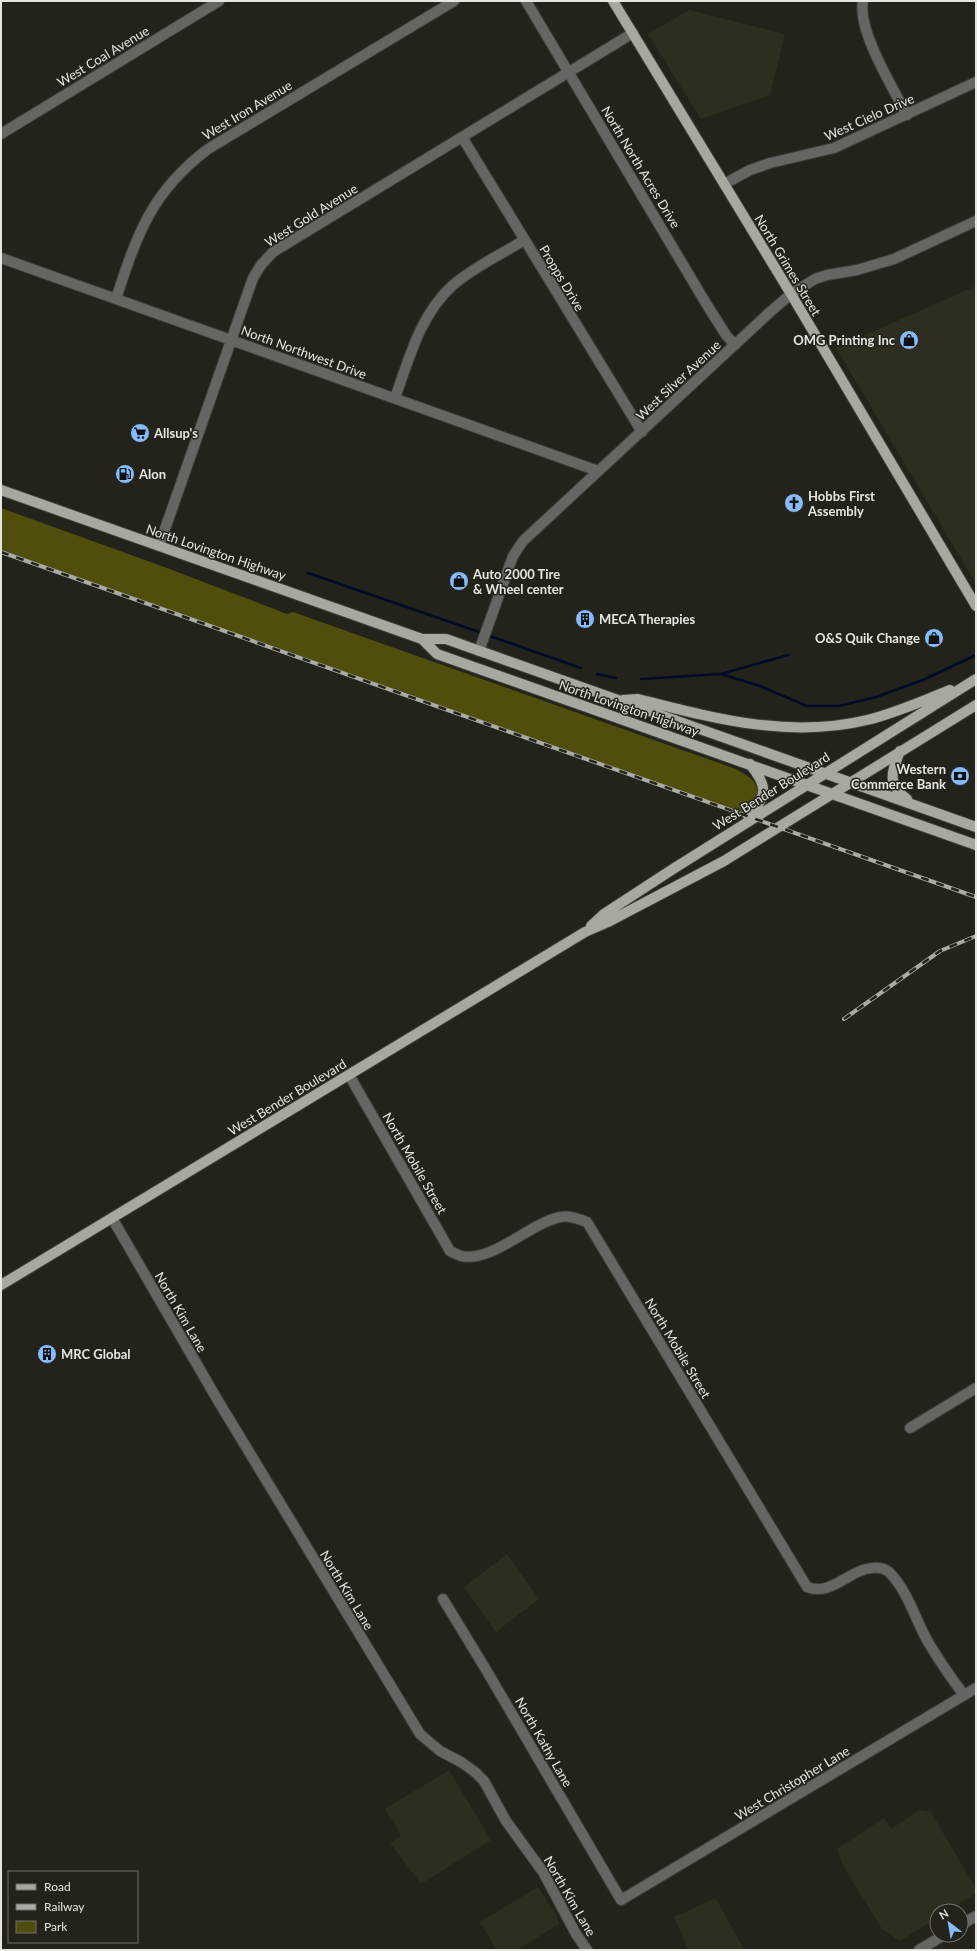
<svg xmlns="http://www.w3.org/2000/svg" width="977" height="1951" font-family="Lato,sans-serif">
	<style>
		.built { fill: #2d2d20 }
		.green { fill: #4f4e0c }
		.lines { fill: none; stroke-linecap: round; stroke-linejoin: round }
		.stream { stroke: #000b27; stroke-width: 2.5 }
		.minor-casing { stroke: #3e3e38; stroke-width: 12 }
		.major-casing { stroke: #3e3e38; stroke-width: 12 }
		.minor { stroke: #656561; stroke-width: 10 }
		.major { stroke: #a8a8a0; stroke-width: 10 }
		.rail-casing { stroke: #ababa5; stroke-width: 4 }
		.rail { stroke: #23231c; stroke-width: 2.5; stroke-dasharray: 8; stroke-linecap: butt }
		.labels { text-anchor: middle; stroke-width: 3; stroke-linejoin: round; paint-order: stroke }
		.street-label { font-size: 13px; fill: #e6e6e1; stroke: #23231c }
		.poi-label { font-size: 13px; font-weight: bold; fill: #e6e6e1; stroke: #23231c; text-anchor: start }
	</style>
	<rect width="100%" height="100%" fill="#23231c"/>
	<path class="built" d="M689,10L785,34L770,95L701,119L648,34Z
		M976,286V584L836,348Z
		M507,1554L539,1599L496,1632L464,1587Z
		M449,1770L491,1840L421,1884L390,1843L401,1835L385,1809Z
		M919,1810L931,1812L976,1889V1893L948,1911H937V1918L900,1941L882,1929L842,1864L837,1849L884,1818L891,1829Z
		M538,1887L556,1914L559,1924L517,1950H497L480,1922Z
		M716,1898L744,1950H688L674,1917Z"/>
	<path class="green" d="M1,508L167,568L287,614L293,612L736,769C749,777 756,779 759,795L749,811L744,813L1,550Z"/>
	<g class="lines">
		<path class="stream" d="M308,573L482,633
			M487,635L581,668
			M597,674L616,678
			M721,674L760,686L807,706H839L876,697L923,680L976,655
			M641,679L721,674L788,655"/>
		<g class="minor-casing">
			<path id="minor" d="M526,1L707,305L726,335L735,345
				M863,1C857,30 893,88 907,115
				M1,134L219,1
				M462,137L642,432
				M724,184L750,170L770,163L834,148L976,82
				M1,258L598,471
				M116,299C137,234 152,191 208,149L454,1
				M395,398C409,359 420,315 452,286C473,267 501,255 524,240
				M159,546L253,278L261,265L273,252L633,33
				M479,651L513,556L523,541L770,312L791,294L815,279L827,275L857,270L894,259L976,221
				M349,1075L450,1251C454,1253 458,1255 461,1256C492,1263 530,1223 560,1217C569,1215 579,1219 587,1222L807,1587C829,1596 846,1574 866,1569C874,1567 882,1566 889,1572C908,1591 915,1619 928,1642C939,1660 951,1678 964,1695
				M112,1218L217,1399L420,1734L440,1751L461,1762L475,1772L484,1781L506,1821L543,1872L576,1934L587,1950
				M910,1428L976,1388
				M443,1599L485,1668L621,1900L976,1688
				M961,1925L976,1916
				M919,1950L944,1935"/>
		</g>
		<g class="major-casing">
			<path id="major" d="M613,1L791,294L976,606
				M1,490L422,639H446L976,827
				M422,639L437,654L976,845
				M623,700L638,699C713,718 789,739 867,720C896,713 922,701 950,690
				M900,751C892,772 886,784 907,799
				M748,816C769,796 767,785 750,764
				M591,926L604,914L673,869L976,679
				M1,1285L585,932L608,922L724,861L976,705"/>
		</g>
		<use href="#minor" class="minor"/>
		<use href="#major" class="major"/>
		<g class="rail-casing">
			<path id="rail" d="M1,552L976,897
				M844,1019L940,951L976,936"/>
		</g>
		<use href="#rail" class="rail"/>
	</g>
	<defs>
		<g id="shop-disc" transform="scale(1)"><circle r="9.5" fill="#86bbfb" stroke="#23231c"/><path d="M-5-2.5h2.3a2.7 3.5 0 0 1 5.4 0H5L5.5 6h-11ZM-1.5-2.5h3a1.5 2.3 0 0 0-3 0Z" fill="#111"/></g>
		<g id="supermarket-disc" transform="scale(1)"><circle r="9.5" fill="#86bbfb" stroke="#23231c"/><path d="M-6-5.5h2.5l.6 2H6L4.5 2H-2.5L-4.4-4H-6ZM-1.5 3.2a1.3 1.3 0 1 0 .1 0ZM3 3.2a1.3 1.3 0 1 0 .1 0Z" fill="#111"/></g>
		<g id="fuel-disc" transform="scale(1)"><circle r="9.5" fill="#86bbfb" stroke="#23231c"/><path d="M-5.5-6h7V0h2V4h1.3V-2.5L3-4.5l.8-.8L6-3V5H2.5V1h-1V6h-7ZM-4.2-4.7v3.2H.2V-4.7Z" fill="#111"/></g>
		<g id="church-disc" transform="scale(1)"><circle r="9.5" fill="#86bbfb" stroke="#23231c"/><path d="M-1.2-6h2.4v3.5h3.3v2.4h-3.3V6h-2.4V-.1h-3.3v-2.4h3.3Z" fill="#111"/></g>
		<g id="building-disc" transform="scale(1)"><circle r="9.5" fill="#86bbfb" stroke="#23231c"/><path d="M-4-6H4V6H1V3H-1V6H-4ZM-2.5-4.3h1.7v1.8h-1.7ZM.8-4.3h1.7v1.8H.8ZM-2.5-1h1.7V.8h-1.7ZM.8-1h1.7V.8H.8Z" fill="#111"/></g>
		<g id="bank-disc" transform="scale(1)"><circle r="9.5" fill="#86bbfb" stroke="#23231c"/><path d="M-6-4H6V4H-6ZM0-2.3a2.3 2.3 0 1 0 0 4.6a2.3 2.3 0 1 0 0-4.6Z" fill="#111"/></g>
	</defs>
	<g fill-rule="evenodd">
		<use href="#shop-disc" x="909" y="340"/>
		<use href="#supermarket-disc" x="140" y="433"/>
		<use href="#fuel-disc" x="125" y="474"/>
		<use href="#church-disc" x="794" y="503"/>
		<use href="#shop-disc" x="459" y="581"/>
		<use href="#building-disc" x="585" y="619"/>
		<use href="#shop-disc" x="934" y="638"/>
		<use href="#bank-disc" x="960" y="776"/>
		<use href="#building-disc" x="47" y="1354"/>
	</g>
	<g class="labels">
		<g class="street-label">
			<text transform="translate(103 56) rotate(-31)" y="5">West Coal Avenue</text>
			<text transform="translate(247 110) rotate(-31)" y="5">West Iron Avenue</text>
			<text transform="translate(869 117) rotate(-24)" y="5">West Cielo Drive</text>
			<text transform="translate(641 167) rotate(59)" y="5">North North Acres Drive</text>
			<text transform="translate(311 215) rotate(-32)" y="5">West Gold Avenue</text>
			<text transform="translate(788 265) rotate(59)" y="5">North Grimes Street</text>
			<text transform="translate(562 278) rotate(59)" y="5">Propps Drive</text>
			<text transform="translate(304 352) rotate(20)" y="5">North Northwest Drive</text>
			<text transform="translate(678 380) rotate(-43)" y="5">West Silver Avenue</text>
			<text transform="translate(216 552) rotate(19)" y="5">North Lovington Highway</text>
			<text transform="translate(629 708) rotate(19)" y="5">North Lovington Highway</text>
			<text transform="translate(771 791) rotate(-32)" y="5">West Bender Boulevard</text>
			<text transform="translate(287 1097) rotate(-31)" y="5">West Bender Boulevard</text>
			<text transform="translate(415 1163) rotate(60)" y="5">North Mobile Street</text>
			<text transform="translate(181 1312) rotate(60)" y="5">North Kim Lane</text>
			<text transform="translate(678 1348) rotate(59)" y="5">North Mobile Street</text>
			<text transform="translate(347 1590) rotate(59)" y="5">North Kim Lane</text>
			<text transform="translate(544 1742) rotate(60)" y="5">North Kathy Lane</text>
			<text transform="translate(792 1783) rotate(-31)" y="5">West Christopher Lane</text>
			<text transform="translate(570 1896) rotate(60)" y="5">North Kim Lane</text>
		</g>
		<g class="poi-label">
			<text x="895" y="345" text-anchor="end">OMG Printing Inc</text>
			<text x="154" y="438">Allsup's</text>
			<text x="139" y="479">Alon</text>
			<text x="808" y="501">Hobbs First<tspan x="808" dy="15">Assembly</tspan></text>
			<text x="473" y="579">Auto 2000 Tire<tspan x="473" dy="15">&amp; Wheel center</tspan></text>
			<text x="599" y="624">MECA Therapies</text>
			<text x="920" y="643" text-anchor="end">O&amp;S Quik Change</text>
			<text x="946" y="774" text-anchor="end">Western<tspan x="946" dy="15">Commerce Bank</tspan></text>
			<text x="61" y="1359">MRC Global</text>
		</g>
	</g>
	<rect width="977" height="1951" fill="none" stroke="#e6e6e1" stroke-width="4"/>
	<rect x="8" y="1871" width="130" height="72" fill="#23231c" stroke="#71716b"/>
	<rect x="16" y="1884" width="20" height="6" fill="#a8a8a0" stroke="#71716b"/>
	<text x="44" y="1891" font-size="12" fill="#e6e6e1">Road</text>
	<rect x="16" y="1904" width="20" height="6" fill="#ababa5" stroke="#71716b"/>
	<text x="44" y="1911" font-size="12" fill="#e6e6e1">Railway</text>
	<rect x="16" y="1921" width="20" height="12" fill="#4f4e0c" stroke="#71716b"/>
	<text x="44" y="1931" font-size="12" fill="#e6e6e1">Park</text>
	<g transform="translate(949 1923) rotate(329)"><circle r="19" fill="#23231c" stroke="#71716b"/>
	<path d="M0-3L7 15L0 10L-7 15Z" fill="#86bbfb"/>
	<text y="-6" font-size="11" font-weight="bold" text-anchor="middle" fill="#e6e6e1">N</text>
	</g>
</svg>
